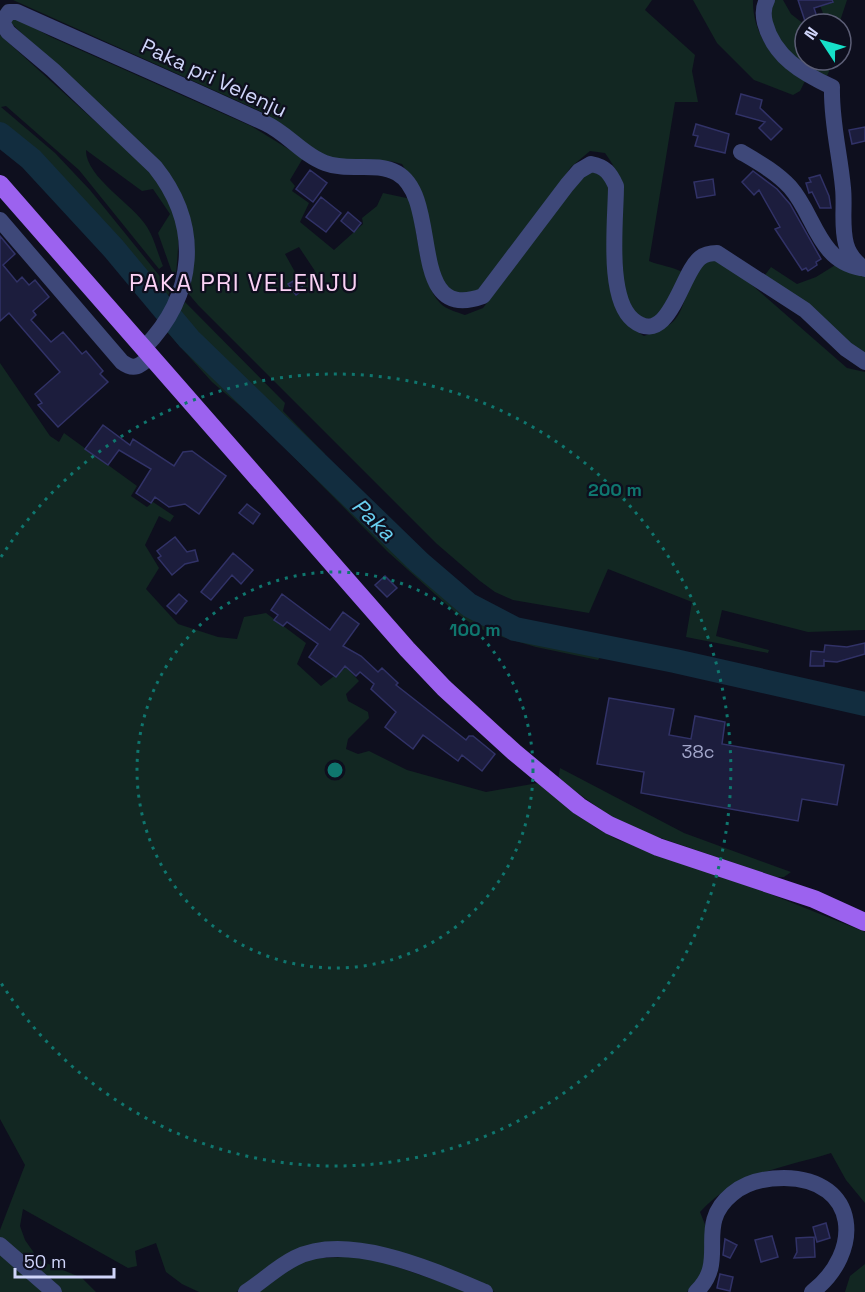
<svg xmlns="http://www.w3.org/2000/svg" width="865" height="1292" font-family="'Space Grotesk',sans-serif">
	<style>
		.green { fill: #122722; fill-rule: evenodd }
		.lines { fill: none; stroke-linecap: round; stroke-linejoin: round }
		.river { stroke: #122d3f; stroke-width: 24 }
		.building { fill: #1c1d3d; stroke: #313267; stroke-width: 1.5 }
		.minor { stroke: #3e4879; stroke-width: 16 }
		.major { stroke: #9c62ef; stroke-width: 18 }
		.ring { fill: none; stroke: #0f766e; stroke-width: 3; stroke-dasharray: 3 6 }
		.labels { text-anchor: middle; stroke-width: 4.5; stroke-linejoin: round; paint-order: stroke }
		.number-label { font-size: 18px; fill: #a3a7cb }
		.street-label { font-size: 21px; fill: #d0d5fa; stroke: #0e0f1e }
		.water-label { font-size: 22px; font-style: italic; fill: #69cff0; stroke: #0e0f1e }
		.quarter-label { font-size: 24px; letter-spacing: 1.5px; fill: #fbd2f5; stroke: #0e0f1e }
		.centre { fill: #0f766e; stroke: #0e0f1e; stroke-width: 3 }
		.ring-label { font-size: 18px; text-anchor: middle; font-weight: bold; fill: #0f766e; stroke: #0e0f1e; stroke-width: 4.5; stroke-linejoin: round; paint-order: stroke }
	</style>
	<rect width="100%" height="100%" fill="#0e0f1e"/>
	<path class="green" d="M13,0H652L645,10L695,55L692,71L698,102H675L649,261C661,266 671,266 682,272L660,316C605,337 625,214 621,186C619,173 612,163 605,153L590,151L571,167L497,273L476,293L460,297L441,282L419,192L402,164L390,161L374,166L332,162L262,112Z
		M693,0H753C752,35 776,65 805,81L800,91L793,95L754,80L717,43Z
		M771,0H783L791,14L805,25V60H834L827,76L802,67L771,32Z
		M818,0H847L839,24H806L824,16Z
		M14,17L51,37L251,126L303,158L290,180L295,186L292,191L309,203L300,222L334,250L363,224L362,218L377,206L383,193L411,199C416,227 420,282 440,303C447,310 457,312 465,315L483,308L585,172L606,171C617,225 586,304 644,336C679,324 678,319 689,287C693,277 700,267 706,258H721L847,368L865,372V630L808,632L722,610L716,636L769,650L768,653L686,637L692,602L608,569L589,613L513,600L495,592L480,581L437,544L198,305L187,292L188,213L92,100L10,22ZM299,247L315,271L301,283L285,254Z
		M0,35L161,181L180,222L176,276L173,275L158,233L170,214L153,189L142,191L86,150C85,177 134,205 147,227C154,238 158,254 163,266L159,269L79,170L6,106L1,107L55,153L90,190L171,290L165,301L131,257L68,186L0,127Z
		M837,264L865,275V356L762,279L771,267L797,284L816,277Z
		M185,302L285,403L283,411L325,454L323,463L177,316Z
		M171,325L381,534L460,607L501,628L602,654L598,660L536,647L492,634L473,625L455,612L388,552L259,422L212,382L167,332Z
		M0,363L50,436L59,442L64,433L137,486L131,496L147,507L153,502L174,516L170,522L159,516L145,545L159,568L146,589L178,624L218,637L237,639L244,617L266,613L306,643L297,664L321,686L346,667L359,681L346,694L348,701L368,712L369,718L348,739L346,749L358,754L369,751L407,770L486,792L538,783L596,828L618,840L743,883L865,932V1203L846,1180L831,1153C783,1168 735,1173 700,1212L706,1227V1272L687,1292H495L457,1276L337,1245L236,1292H199L182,1284L166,1272L156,1243L135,1251L137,1266L128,1268L23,1209L20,1226L25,1240L39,1260L82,1278L96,1292H62L0,1239V1230L25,1165L0,1119Z
		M560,768L684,833L791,872L784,877H776L637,830L613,818L558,779Z
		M0,1249L47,1292H0Z
		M365,1256L470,1292H253L302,1259Z
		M865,1264V1292H845L850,1276Z"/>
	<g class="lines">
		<path class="river" d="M0,134L31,159L114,249L189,339L420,563L469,605L515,629L675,661L865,704"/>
	</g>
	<path class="building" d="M798,0H832L833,2L814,8L817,17L805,21Z
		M741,94L762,100L760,108L782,129L771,140L759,128L765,122L736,114Z
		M696,124L729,134L725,153L695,146L698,136L693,135Z
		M865,127V141L852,144L849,130Z
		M310,170L327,183L313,202L296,189Z
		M753,171L777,189L790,204L821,259L816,262L817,265L808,271L806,268L802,270L775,229L780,227L759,190L754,195L742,182Z
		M820,175L829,196L831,208H820L812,192L809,193L806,183L811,182L809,178Z
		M713,179L715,195L697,198L694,182Z
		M321,197L341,213L326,232L306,217Z
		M348,212L361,223L354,232L341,221Z
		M0,236L15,254L3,265L17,282L22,277L29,285L35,280L49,297L33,311L36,315L31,320L51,342L63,332L82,354L86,351L103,371L100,374L108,382L58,427L38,405L42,403L35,394L60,372L9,313L0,321Z
		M297,279L304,289L296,295L288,284Z
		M103,425L130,445L133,439L174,466L183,452L192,451L226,476L199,514L185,504L169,507L155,497L151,503L136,493L151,469L119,450L108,465L85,449Z
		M247,504L260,514L253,524L239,513Z
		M175,537L187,552L195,550L198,561L185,564L172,575L158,558L161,556L157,551Z
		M233,553L253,570L241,584L232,575L211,600L201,592Z
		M385,576L397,588L387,597L375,585Z
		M179,594L187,601L176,614L167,606Z
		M282,594L330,630L343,612L359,624L343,646L361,656L378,672L382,668L398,683L396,685L466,740L469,736H473L495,754L482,771L462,755L458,761L423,735L413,749L385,727L396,712L371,689L374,684L360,672L356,676L345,666L336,677L309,657L318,644L287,622L283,626L274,620L278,615L271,610Z
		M865,643V654L837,662L824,661V659V666H810L811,651L824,652L825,645L847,647Z
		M609,698L674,709L669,735L691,739L695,716L725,722L722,744L844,765L837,805L802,799L798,821L641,793L644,772L597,764Z
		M826,1223L830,1238L817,1242L813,1227Z
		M772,1236L778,1257L761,1262L755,1240Z
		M814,1237L815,1257L794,1258L797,1252L796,1238Z
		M725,1239L737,1245L730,1258L723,1255Z
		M720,1274L733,1277L730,1291L717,1288Z"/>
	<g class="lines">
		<path class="minor" d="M767,0C763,7 763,15 765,23C774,57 802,73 832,87C831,122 840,154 843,188C845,207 841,225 846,244C849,255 855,262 865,269
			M741,152C758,162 776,172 790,187C815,215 818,261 861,268
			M0,220L122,362C134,371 140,366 150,357
			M144,348C196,295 202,226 155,167L53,70L8,32L2,22L9,12H17C99,49 183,85 265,123C287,133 303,155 325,163C348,172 376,161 397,173C443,199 405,325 483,296L567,185L579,171L591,164C606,167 610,173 616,186C616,219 606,298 633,320C669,349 681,273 700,258C705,254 711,253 717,253L805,310L846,349L865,362
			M0,1245L54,1292
			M246,1292C263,1281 277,1267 295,1258C348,1231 435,1271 485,1292
			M696,1292C730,1260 693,1226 732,1194C746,1182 766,1178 784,1178C860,1179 863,1253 812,1292"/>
		<path class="major" d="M0,184L407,649L444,688L514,752L579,806L609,825L658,847L814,899L865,922"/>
	</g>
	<g class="ring">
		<circle cx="335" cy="770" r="198"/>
		<path d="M1 557A396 396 0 1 1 1 983"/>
	</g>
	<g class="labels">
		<g class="number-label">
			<text x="698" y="758">38c</text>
		</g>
		<g class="street-label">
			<text transform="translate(214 78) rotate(25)" y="7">Paka pri Velenju</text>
		</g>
		<g class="water-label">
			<text transform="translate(374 519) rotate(44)" y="8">Paka</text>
		</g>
		<g class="quarter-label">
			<text x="244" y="291">PAKA PRI VELENJU</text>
		</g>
	</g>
	<circle cx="335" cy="770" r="9" class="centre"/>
	<g class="ring-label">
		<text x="615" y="496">200 m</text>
		<text x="475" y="636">100 m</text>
	</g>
	<g transform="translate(823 42) rotate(306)"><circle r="28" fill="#0e0f1e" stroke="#5c5e76" stroke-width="1.5"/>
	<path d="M0-4.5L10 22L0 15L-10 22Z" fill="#16e0c8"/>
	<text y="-9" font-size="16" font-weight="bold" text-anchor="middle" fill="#d0d5fa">N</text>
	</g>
	<path d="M15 1268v9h99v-9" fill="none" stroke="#d0d5fa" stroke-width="3"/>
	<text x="24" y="1268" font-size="18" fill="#d0d5fa" stroke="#0e0f1e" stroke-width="4.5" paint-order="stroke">50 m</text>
</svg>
